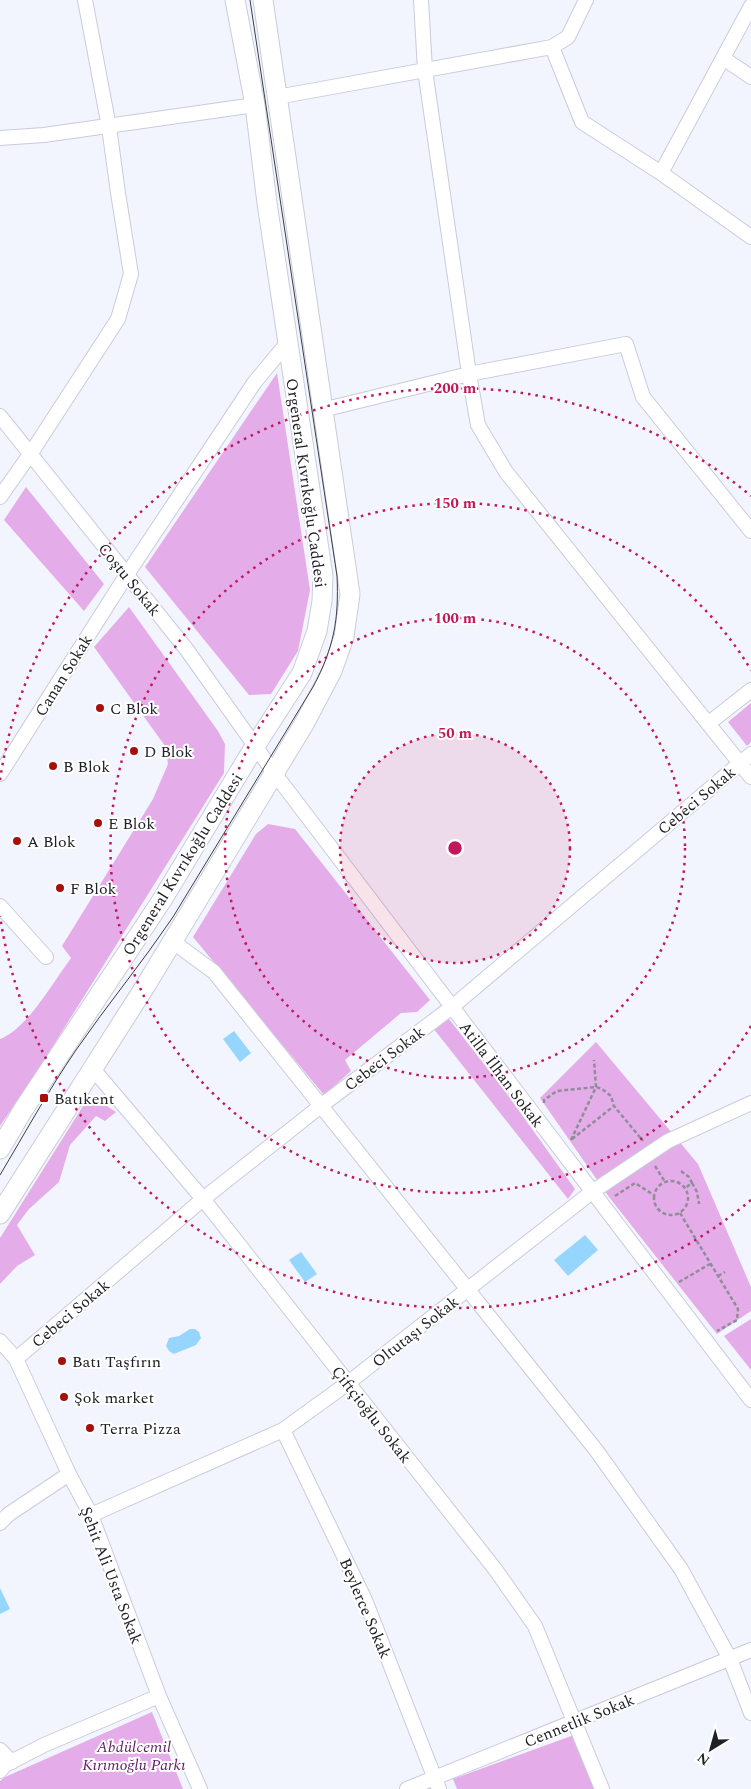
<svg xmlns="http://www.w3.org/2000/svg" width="751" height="1789" font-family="Spectral,serif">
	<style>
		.green { fill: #e5acea }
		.water { fill: #96d6fe }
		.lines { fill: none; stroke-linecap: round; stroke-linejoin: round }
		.street-casing { stroke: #c9cbda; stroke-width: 16 }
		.secondary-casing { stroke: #c9cbda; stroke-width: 21 }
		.path { stroke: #8e8f96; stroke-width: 2.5; stroke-dasharray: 4 2.5; stroke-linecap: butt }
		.street { stroke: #fff; stroke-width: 14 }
		.secondary { stroke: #fff; stroke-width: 19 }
		.tram { stroke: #3d3e43; stroke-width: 1 }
		.ring { fill: none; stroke: #c2185b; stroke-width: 2.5; stroke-dasharray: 2.5 5 }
		.poi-dot { fill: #a5100b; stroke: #fff; stroke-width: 2 }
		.labels { text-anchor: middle; stroke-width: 4; stroke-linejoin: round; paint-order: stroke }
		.street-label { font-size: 16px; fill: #202126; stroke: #fff }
		.poi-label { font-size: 16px; fill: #202126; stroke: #fff; text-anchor: start }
		.park-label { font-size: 16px; font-style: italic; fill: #601d67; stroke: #fff }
		.centre { fill: #c2185b; stroke: #fff; stroke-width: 2.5 }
		.ring-label { font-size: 15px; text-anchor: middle; font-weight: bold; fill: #c2185b; stroke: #fff; stroke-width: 4; stroke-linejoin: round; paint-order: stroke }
	</style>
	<rect width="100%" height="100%" fill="#f3f5fe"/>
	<path class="green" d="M277,373L310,590L298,651L271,694L249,695L145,567Z
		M26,487L104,584L84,611L4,520Z
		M129,607L218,731L225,744L224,773L41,1065L0,1126V1039C27,1029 54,981 71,958L62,946L153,799L168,764L165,746L94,647Z
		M751,703V742L747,746L728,722Z
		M268,824L295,829L430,1000L417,1012L401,1013L345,1060L351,1071L324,1095L193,937L256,834Z
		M444,1017L449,1019L504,1090L575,1189L568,1199L433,1028Z
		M596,1042L698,1164L751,1287V1311L717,1334L609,1197L540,1098Z
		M90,1095L116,1112L105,1121L96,1116L70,1145L59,1182L29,1209L17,1225L35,1255L17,1266L0,1284V1238Z
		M751,1319V1370L724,1336Z
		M152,1712L183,1789H0V1781L5,1777Z
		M574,1735L596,1789H457L453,1779Z"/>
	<path class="water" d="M234,1031L251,1053L240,1062L223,1039Z
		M585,1235L598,1250L568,1276L554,1260Z
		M301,1252L317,1274L305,1282L289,1260Z
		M190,1329H195L199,1332L201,1338L196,1345L174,1354L169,1351L166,1346L169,1338L179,1336Z
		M0,1588L10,1609L0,1614Z"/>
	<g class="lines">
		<g class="street-casing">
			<path id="street" d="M421,0L425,70L469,374L478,425L506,472L751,777
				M552,47L582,122L661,173L751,237
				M723,58L751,77
				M277,97L552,47L568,37L586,0
				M0,138L44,135L255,105
				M661,173L751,6
				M322,410L469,374L626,344L643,397L751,531
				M0,416L187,650L275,774L751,1400
				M0,497L31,453L118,319L131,274L118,193L109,127L85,0
				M709,723L751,690
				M0,774L126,576L254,383L288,342
				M0,906L46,957
				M172,941L214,972L596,1450L681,1569L730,1659L751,1713
				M93,1069L203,1199L495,1569L535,1626L602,1789
				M0,1341L16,1359L69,1474L91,1515L159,1696L200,1789
				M16,1359L203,1199L322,1105L452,1007L751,754
				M283,1430L365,1600L439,1789
				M91,1515L283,1430L348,1383L592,1192L668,1141L751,1103
				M0,1523L9,1514L69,1474
				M0,1750L12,1762
				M0,1771L5,1765L44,1745L159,1696
				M407,1789L751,1650"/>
		</g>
		<g class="secondary-casing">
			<path id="secondary" d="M0,1149L23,1110L162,900L255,746L302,673L317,631L322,601L323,576L267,203L255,105L235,0
				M0,1214L146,985L304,724L332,671L344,637L350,594L263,0"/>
		</g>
		<path class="path" d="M544,1103V1100L557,1091L596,1087L602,1089L611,1096L614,1106L643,1141
			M572,1139L614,1106
			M571,1140L596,1087L594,1060
			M655,1166L665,1182
			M681,1171L689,1177L692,1183L685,1188
			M654 1198a17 17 0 1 1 34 0a17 17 0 1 1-34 0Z
			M692,1183L697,1192L699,1204
			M615,1196L635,1183L654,1195
			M680,1213L738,1309L737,1320L717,1331
			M718,1276L725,1272
			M679,1282L710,1264"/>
		<use href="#street" class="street"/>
		<use href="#secondary" class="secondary"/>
		<path class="tram" d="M0,1175C25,1133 48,1091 76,1050C107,1005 142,963 173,917L313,687C334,648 339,619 337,576L250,0"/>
	</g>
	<circle cx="455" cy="848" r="115" fill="#c2185b" fill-opacity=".12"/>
	<g class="ring">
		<circle cx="455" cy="848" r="115"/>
		<circle cx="455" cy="848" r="230"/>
		<path d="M751 1026A345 345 0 1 1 751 670"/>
		<path d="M751 1200A460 460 0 0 1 0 916M0 780A460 460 0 0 1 751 496"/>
	</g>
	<g class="poi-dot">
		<circle cx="100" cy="708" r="5"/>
		<circle cx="134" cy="751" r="5"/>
		<circle cx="53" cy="766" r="5"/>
		<circle cx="98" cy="823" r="5"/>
		<circle cx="17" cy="841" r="5"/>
		<circle cx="60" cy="888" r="5"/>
		<rect x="39" y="1093" width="10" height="10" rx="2.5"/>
		<circle cx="62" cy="1361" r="5"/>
		<circle cx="64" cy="1397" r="5"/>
		<circle cx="90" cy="1428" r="5"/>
	</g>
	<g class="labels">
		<g class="street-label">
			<text transform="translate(307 483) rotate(82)" y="6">Orgeneral Kıvrıkoğlu Caddesi</text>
			<text transform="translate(130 579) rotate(51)" y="6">Coştu Sokak</text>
			<text transform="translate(63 675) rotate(-58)" y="6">Canan Sokak</text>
			<text transform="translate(696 800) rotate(-40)" y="6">Cebeci Sokak</text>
			<text transform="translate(182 864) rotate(-58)" y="6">Orgeneral Kıvrıkoğlu Caddesi</text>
			<text transform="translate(384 1058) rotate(-37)" y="6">Cebeci Sokak</text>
			<text transform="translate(502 1074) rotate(53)" y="6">Atilla İlhan Sokak</text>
			<text transform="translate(70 1313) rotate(-40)" y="6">Cebeci Sokak</text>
			<text transform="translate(415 1331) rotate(-38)" y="6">Oltutaşı Sokak</text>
			<text transform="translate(372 1414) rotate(52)" y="6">Çiftçioğlu Sokak</text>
			<text transform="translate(112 1575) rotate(69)" y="6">Şehit Ali Usta Sokak</text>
			<text transform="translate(366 1608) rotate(67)" y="6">Beylerce Sokak</text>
			<text transform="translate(579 1720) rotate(-22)" y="6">Cennetlik Sokak</text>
		</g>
		<g class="poi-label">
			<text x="110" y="714">C Blok</text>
			<text x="144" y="757">D Blok</text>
			<text x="63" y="772">B Blok</text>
			<text x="108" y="829">E Blok</text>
			<text x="27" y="847">A Blok</text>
			<text x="70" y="894">F Blok</text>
			<text x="54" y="1104">Batıkent</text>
			<text x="72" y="1367">Batı Taşfırın</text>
			<text x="74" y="1403">Şok market</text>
			<text x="100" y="1434">Terra Pizza</text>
		</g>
		<g class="park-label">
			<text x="134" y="1752">Abdülcemil<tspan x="134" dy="18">Kırımoğlu Parkı</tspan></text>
		</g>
	</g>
	<circle cx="455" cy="848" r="8" class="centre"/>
	<g class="ring-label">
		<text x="455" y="393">200 m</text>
		<text x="455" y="508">150 m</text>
		<text x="455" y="623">100 m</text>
		<text x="455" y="738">50 m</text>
	</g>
	<g transform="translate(711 1749) rotate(217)" stroke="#ffffff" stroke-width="4" paint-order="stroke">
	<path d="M0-4L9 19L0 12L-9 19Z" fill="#202126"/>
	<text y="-8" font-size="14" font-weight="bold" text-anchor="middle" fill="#202126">N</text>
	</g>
</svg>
